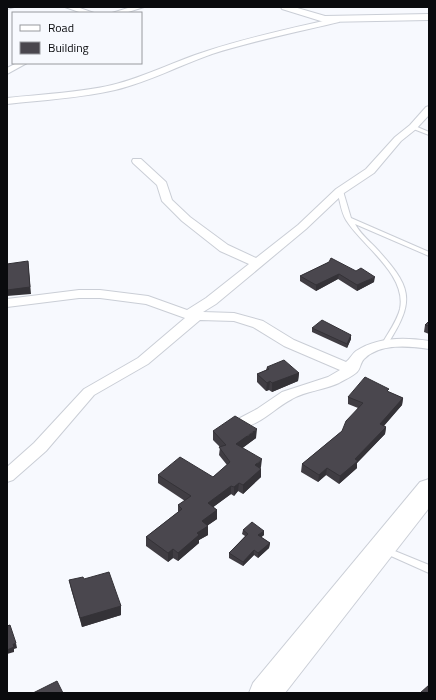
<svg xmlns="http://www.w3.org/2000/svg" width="436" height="700" font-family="'Titillium Web',sans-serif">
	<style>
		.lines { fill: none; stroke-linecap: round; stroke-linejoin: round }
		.service-casing { stroke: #caced6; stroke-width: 2 }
		.minor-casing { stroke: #caced6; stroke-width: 2 }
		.tertiary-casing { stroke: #caced6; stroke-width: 2 }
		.trunk-casing { stroke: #caced6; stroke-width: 2 }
		.service { fill: #fff; fill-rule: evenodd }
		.minor { fill: #fff; fill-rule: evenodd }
		.tertiary { fill: #fff; fill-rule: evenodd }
		.trunk { fill: #fff; fill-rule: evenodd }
		.wall { fill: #403d43 }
		.shaded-wall { fill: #343237 }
		.building { fill: #4a474e; stroke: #343237 }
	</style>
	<rect width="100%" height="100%" fill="#f7f9fe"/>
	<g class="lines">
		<g class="service-casing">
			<path id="service" d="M411,126H415L429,132V135L411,128Z
				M340,189L343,191L351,218L429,252V256L355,224C360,233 368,240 375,247C411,286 417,299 387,345H383L382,344C388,333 397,321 400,309C407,274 362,246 346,220C341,212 340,200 337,191Z
				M385,547L429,565V573L382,552L380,550L382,548Z"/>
		</g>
		<g class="minor-casing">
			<path id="minor" d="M7,7H14L7,9Z
				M65,7H77L94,13H82Z
				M131,7H144L125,13H112Z
				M336,18L340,20L339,22C297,32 253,41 212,54C180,65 149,82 115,90C80,98 43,100 7,104V98C42,94 78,93 112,85C145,77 175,61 207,51C249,37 293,28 336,18Z
				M17,63H27L7,74V68Z
				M429,106V115L416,129L401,141L374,173L344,193L306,229L216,304L203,312L234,313L263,321L294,340L346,362C350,359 352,354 356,351C377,337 405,337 429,341V349C409,346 380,343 364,359C360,363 361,368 357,372C353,376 344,380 339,383C324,390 306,391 292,399C276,407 264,422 245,427L240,426L237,422L240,418L257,409L282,392L328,377L340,370L284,346L253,327L234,321L200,320L148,364L94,395L46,451L13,480L7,482V467L34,443L84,389L138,358L185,318L146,304L100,298H79L7,307V299L79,290H100L148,296L187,310L206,298L249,264L220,251L182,221L162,201L157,185L133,163L132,161L133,159H141L166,182L172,200L190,217L228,245L256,258L298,225L336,189L366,169L395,137L410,125L426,107Z"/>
		</g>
		<g class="tertiary-casing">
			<path id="tertiary" d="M281,7H294L325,16L429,14V20L324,22L282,9Z"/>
		</g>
		<g class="trunk-casing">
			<path id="trunk" d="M429,479V508L285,693H249L253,683L420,482Z"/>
		</g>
		<use href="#service" class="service"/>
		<use href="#minor" class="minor"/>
		<use href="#tertiary" class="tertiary"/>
		<use href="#trunk" class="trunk"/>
	</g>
	<path class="wall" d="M329,262L374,282L357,291L338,279L316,291L300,281V276Z
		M429,321V334L424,332L425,325Z
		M312,328L351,335V339L347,348L312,332Z
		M267,367L299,373L298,381L272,392L269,390L266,391L257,382V374L266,370Z
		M389,392L403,398L402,405L384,426L386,427L385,434L357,463V468L339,484L326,475L318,482L301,472L302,464L342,431L358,408L348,404V397Z
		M213,431L256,438L242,448L261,467L260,469H261V477L243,494L238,491L234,496L231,494L213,507L217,510V519L207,526L208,535L199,540V543L178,561L173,558L168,562L146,546V537L178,512V505L185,501L158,483V475L213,477L227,465L219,455L220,447L213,440Z
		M243,530L264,531V535L261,537L270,543L269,548L258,558L254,555L243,566L229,558V553L245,536L242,534Z
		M84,579L121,606V615L82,627L71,589L69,580Z"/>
	<path class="shaded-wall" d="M28,261L31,294L7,296V290Z
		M339,274L338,279L316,291V285Z
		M375,277L374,282L357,291V285Z
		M351,335V339L347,348V344Z
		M299,373L298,381L272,392V383Z
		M270,381L269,390L266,391L267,383Z
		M403,398L402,405L379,431L380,424Z
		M386,427L385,434L357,463V468L339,484L340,476L355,459Z
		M257,429L256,438L236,453V444Z
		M262,459L261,467L254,474L255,465Z
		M327,468L326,475L318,482L319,475Z
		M261,469V477L243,494V485Z
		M239,483L238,491L234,496V487Z
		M231,486V494L208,511V503Z
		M217,510V519L202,529V521Z
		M208,526V535L199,540V543L178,561V553L197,533Z
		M264,531V535L258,540V535Z
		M270,543L269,548L258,558V553Z
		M173,549V558L168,562V553Z
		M254,550V555L243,566V562Z
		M121,606V615L82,627L80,618Z
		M16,643L17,648L14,649V652L7,654V650L13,644Z"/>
	<path class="building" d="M331,258L356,271L361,268L375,277L357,285L339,274L316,285L300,276L329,262Z
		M28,261L30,287L7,290V264Z
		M322,320L351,335L347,344L312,328Z
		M429,321V326L425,325Z
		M284,360L299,373L272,383L270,381L267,383L257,374L269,369L267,367Z
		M365,377L389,389L387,391L403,398L380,424L386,427L355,459L358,461L340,476L327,468L319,475L302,464L342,431L346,421L363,403L348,397Z
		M235,416L257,429L236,444L262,459L255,465L261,469L243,485L239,483L234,487L231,486L208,503L217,510L202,521L208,526L197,533L199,535L178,553L173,549L168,553L146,537L182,509L178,505L191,496L158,475L180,457L213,477L230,462L219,447L226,445L213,431Z
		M252,522L264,531L258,535L270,543L258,553L254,550L243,562L229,553L248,534L243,530Z
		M109,572L121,606L80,618L69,580L83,577L84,579Z
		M10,625L16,643L13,644L14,647L7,650V626Z
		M57,681L63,693H33Z
		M429,685V693H420Z"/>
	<rect width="436" height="700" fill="none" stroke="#0a0b0e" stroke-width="16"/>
	<rect x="12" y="12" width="130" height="52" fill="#f7f9fe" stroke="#989a9e"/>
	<rect x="20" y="25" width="20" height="6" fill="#ffffff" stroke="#989a9e"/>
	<text x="48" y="32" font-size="12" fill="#0a0b0e">Road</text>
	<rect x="20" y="42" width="20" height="12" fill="#4a474e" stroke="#989a9e"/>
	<text x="48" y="52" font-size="12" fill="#0a0b0e">Building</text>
</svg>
